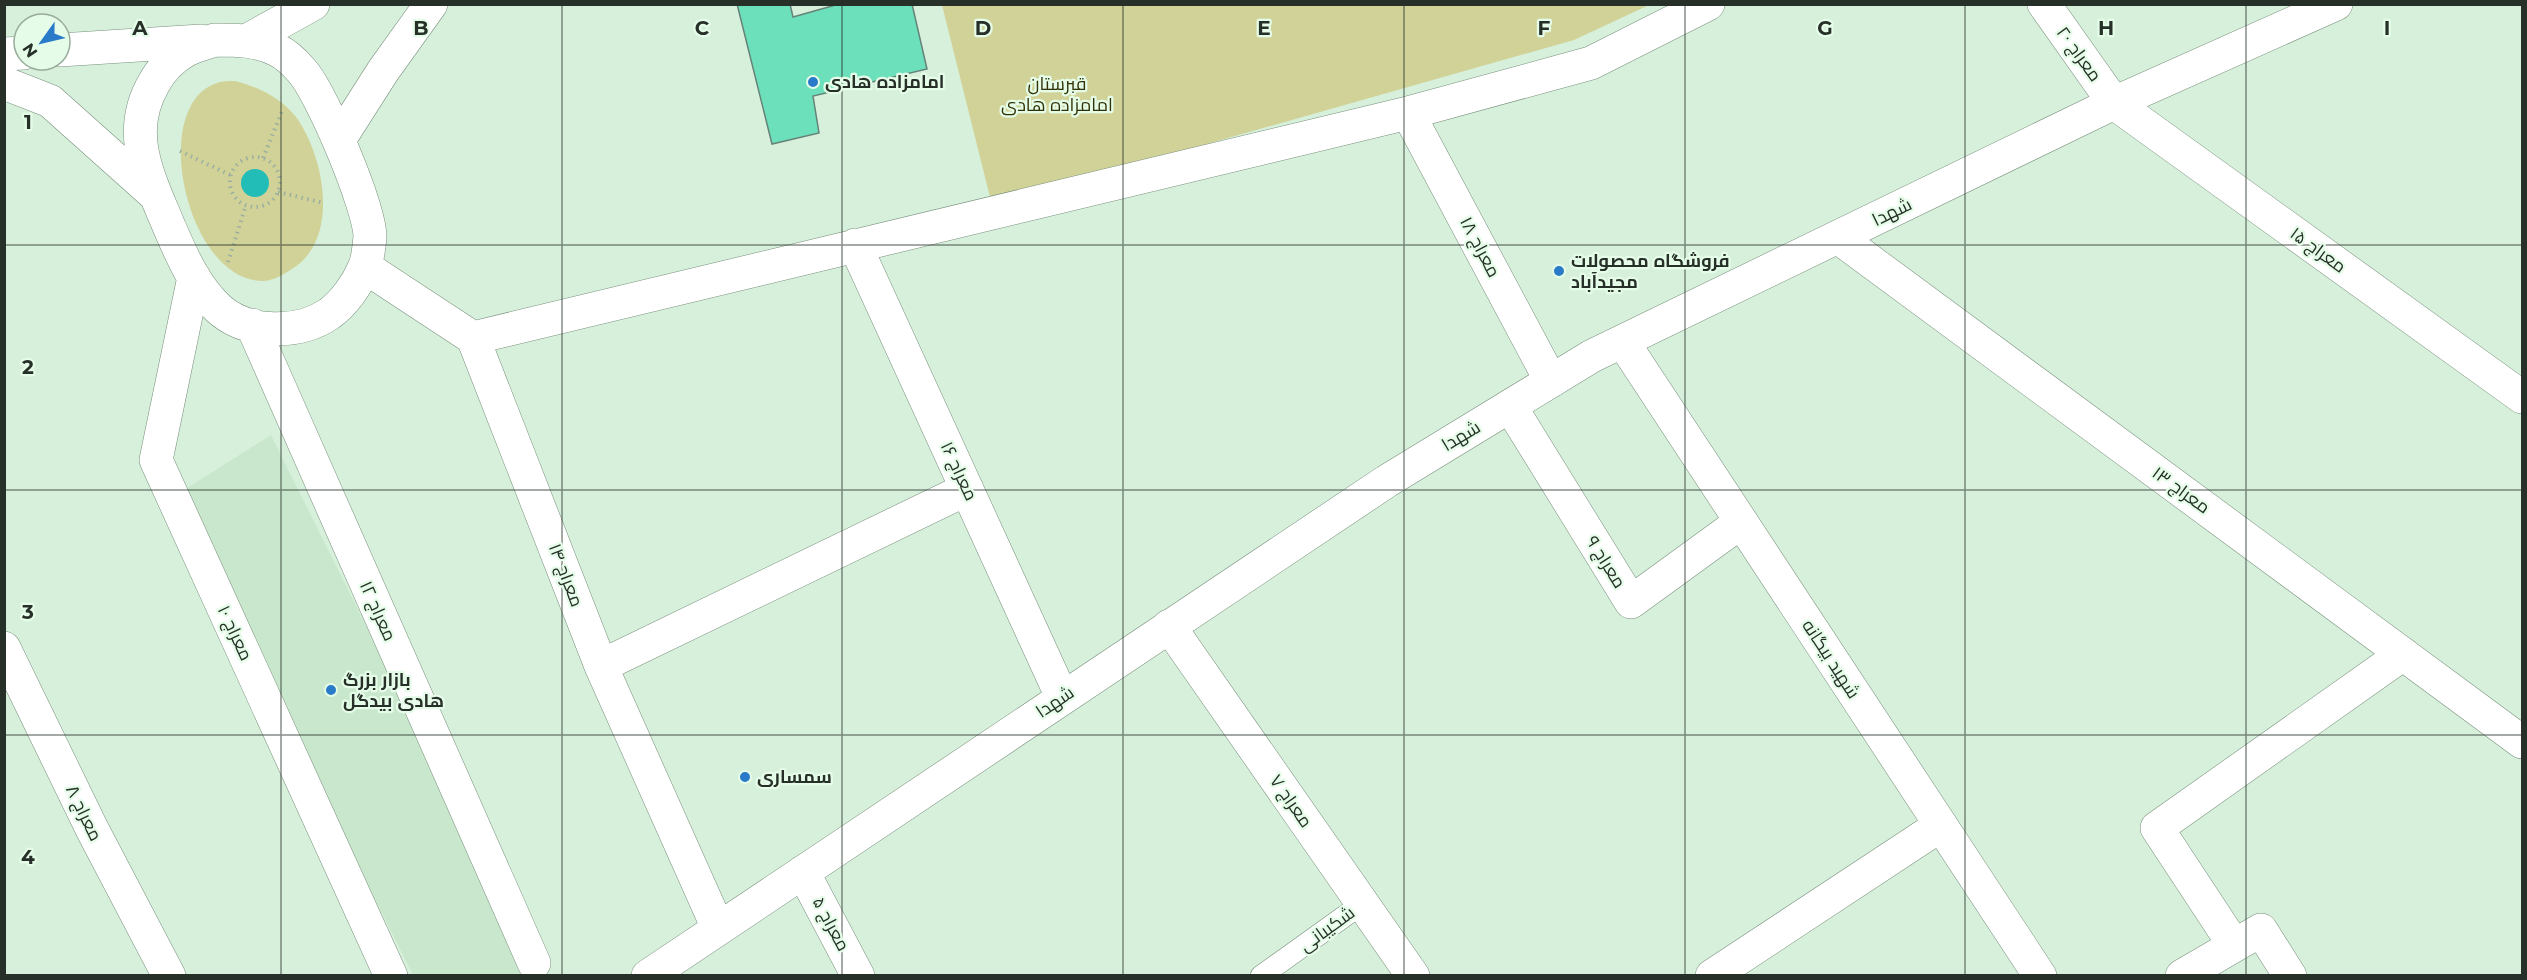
<svg xmlns="http://www.w3.org/2000/svg" width="2527" height="980" font-family="Montserrat,Cairo,sans-serif">
	<style>
		.built { fill: #c8e7cc }
		.green { fill: #d1d298 }
		.water { fill: #21bdb6 }
		.building { fill: #6ce0bb; stroke: #658378; stroke-width: 1.5 }
		.lines { fill: none; stroke-linecap: round; stroke-linejoin: round }
		.lane-casing { stroke: #79907d; stroke-width: 22 }
		.street-casing { stroke: #79907d; stroke-width: 34 }
		.secondary-casing { stroke: #79907d; stroke-width: 34 }
		.path { stroke: #9caf9f; stroke-width: 4; stroke-dasharray: 1.5 4.5; stroke-linecap: butt }
		.lane { stroke: #fff; stroke-width: 21 }
		.street { stroke: #fff; stroke-width: 33 }
		.secondary { stroke: #fff; stroke-width: 33 }
		.grid { fill: none; stroke: #262f28; stroke-width: 1.5; stroke-opacity: 0.55 }
		.poi-dot { fill: #297ac9; stroke: #e5fde8; stroke-width: 2 }
		.labels { text-anchor: middle; stroke-width: 4.5; stroke-linejoin: round; paint-order: stroke }
		.street-label { font-size: 18px; fill: #262f28; stroke: #e5fde8 }
		.poi-label { font-size: 18px; font-weight: bold; fill: #262f28; stroke: #e5fde8; text-anchor: start }
		.park-label { font-size: 18px; fill: #323106; stroke: #e5fde8 }
		.grid-label { font-size: 20px; text-anchor: middle; font-weight: bold; fill: #262f28; stroke: #e5fde8; stroke-width: 4.5; stroke-linejoin: round; paint-order: stroke }
	</style>
	<rect width="100%" height="100%" fill="#d7f0db"/>
	<path class="built" d="M271,435L534,963L524,975H413L173,497Z"/>
	<path class="green" d="M942,5H1649L1574,40L992,205Z
		M235,81C258,87 280,97 296,117C324,155 341,239 292,269C284,274 273,281 263,281C186,281 148,105 217,83C222,81 229,81 235,81Z"/>
	<path class="water" d="M241 183a14 14 0 1 1 28 0a14 14 0 1 1-28 0Z"/>
	<path class="building" d="M737,4H790L793,17L839,4H912L927,69L813,96L819,133L772,144Z"/>
	<g class="lines">
		<g class="lane-casing">
			<path id="lane" d="M1261,976L1363,903"/>
		</g>
		<g class="street-casing">
			<path id="street" d="M2044,4L2114,103L2522,397
				M215,40C237,40 257,40 277,50C285,54 295,63 301,70C321,91 370,208 370,237C369,246 368,260 364,268C357,285 344,303 329,314C298,335 247,334 219,309C194,286 181,254 168,224C148,176 125,132 154,83C161,70 173,58 185,51C194,46 206,43 215,40Z
				M248,40L313,4
				M60,50L201,41
				M4,54L24,53
				M4,83L50,101L153,193
				M1408,113L1551,381
				M339,140L383,71L431,4
				M1839,238L2522,742
				M855,245L1062,697
				M365,267L473,338L601,666L718,928
				M194,277L156,460L391,976
				M252,325L534,963
				M473,338L1408,113L1591,63L1708,4
				M1623,342L2040,976
				M1510,406L1631,602L1741,522
				M1169,626L1413,976
				M4,648L92,829L169,976
				M601,666L967,489
				M803,872L858,976
				M2234,945L2157,828L2403,654
				M1712,976L1941,825
				M2182,976L2261,930L2290,976"/>
		</g>
		<g class="secondary-casing">
			<path id="secondary" d="M648,976L1387,481L1592,356L2114,103L2336,4"/>
		</g>
		<path class="path" d="M180,151L230,175
			M230 182a25 25 0 1 1 50 0a25 25 0 1 1-50 0Z
			M263,158L283,109
			M278,192L324,203
			M228,262L246,205"/>
		<use href="#lane" class="lane"/>
		<use href="#street" class="street"/>
		<use href="#secondary" class="secondary"/>
	</g>
	<path class="grid" d="M281,4V976M562,4V976M842,4V976M1123,4V976M1404,4V976M1685,4V976M1965,4V976M2246,4V976M4,245H2522M4,490H2522M4,735H2522"/>
	<g class="poi-dot">
		<circle cx="813" cy="82" r="6"/>
		<circle cx="1559" cy="271" r="6"/>
		<circle cx="331" cy="690" r="6"/>
		<circle cx="745" cy="777" r="6"/>
	</g>
	<g class="labels">
		<g class="street-label">
			<text transform="translate(2079 54) rotate(54)" y="6">معراج ۲۰</text>
			<text transform="translate(1892 212) rotate(-26)" y="6">شهدا</text>
			<text transform="translate(1480 247) rotate(62)" y="6">معراج ۱۸</text>
			<text transform="translate(2318 250) rotate(36)" y="6">معراج ۱۵</text>
			<text transform="translate(1461 436) rotate(-31)" y="6">شهدا</text>
			<text transform="translate(959 471) rotate(65)" y="6">معراج ۱۶</text>
			<text transform="translate(2181 490) rotate(36)" y="6">معراج ۱۳</text>
			<text transform="translate(1606 562) rotate(58)" y="6">معراج ۹</text>
			<text transform="translate(566 575) rotate(69)" y="6">معراج ۱۴</text>
			<text transform="translate(378 611) rotate(66)" y="6">معراج ۱۲</text>
			<text transform="translate(235 633) rotate(65)" y="6">معراج ۱۰</text>
			<text transform="translate(1831 659) rotate(57)" y="6">شهید بیگانه</text>
			<text transform="translate(1055 702) rotate(-34)" y="6">شهدا</text>
			<text transform="translate(1291 801) rotate(55)" y="6">معراج ۷</text>
			<text transform="translate(84 813) rotate(64)" y="6">معراج ۸</text>
			<text transform="translate(831 924) rotate(62)" y="6">معراج ۵</text>
			<text transform="translate(1327 929) rotate(-36)" y="6">شکیبانی</text>
		</g>
		<g class="poi-label">
			<text x="825" y="88">امامزاده هادی</text>
			<text x="1571" y="267">فروشگاه محصولات<tspan x="1571" dy="21">مجیدآباد</tspan></text>
			<text x="343" y="686">بازار بزرگ<tspan x="343" dy="21">هادی بیدگل</tspan></text>
			<text x="757" y="783">سمساری</text>
		</g>
		<g class="park-label">
			<text x="1057" y="90">قبرستان<tspan x="1057" dy="21">امامزاده هادی</tspan></text>
		</g>
	</g>
	<g class="grid-label">
		<text x="140" y="35">A</text>
		<text x="421" y="35">B</text>
		<text x="702" y="35">C</text>
		<text x="983" y="35">D</text>
		<text x="1264" y="35">E</text>
		<text x="1544" y="35">F</text>
		<text x="1825" y="35">G</text>
		<text x="2106" y="35">H</text>
		<text x="2387" y="35">I</text>
		<text x="28" y="129">1</text>
		<text x="28" y="374">2</text>
		<text x="28" y="619">3</text>
		<text x="28" y="864">4</text>
	</g>
	<rect width="2527" height="980" fill="none" stroke="#262f28" stroke-width="12"/>
	<g transform="translate(42 42) rotate(236)"><circle r="28" fill="#e5fde8" stroke="#99ab9b" stroke-width="1.5"/>
	<path d="M0-4.5L10 22L0 15L-10 22Z" fill="#297ac9"/>
	<text y="-9" font-size="16" font-weight="bold" text-anchor="middle" fill="#262f28">N</text>
	</g>
</svg>
